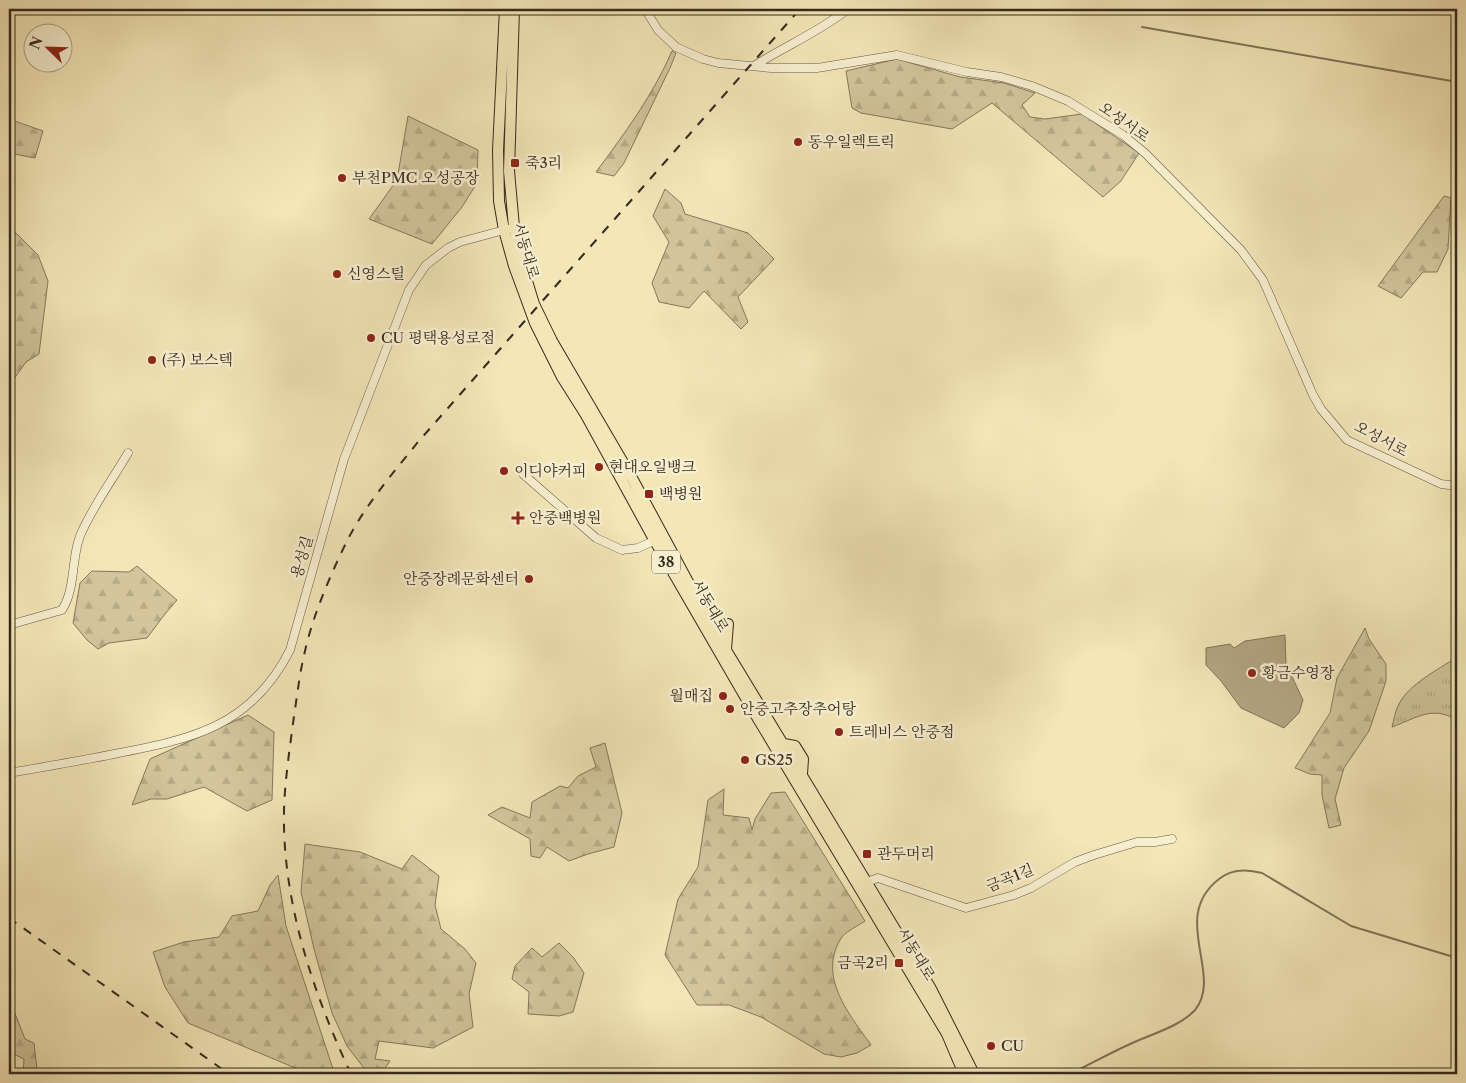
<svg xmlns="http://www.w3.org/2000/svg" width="1466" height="1083" font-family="'Libre Caslon Text','Noto Serif KR',serif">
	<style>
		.grass { fill: url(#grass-tufts); stroke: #85785e }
		.forest { fill: url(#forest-firs); stroke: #85785e }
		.water { fill: #b3a683; stroke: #81745b }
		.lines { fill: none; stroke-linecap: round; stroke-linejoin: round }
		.stream { stroke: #81745b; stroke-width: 2 }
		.minor-casing { stroke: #665944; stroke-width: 9 }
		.major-casing { stroke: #372a1e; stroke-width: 12 }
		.minor { stroke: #f7efd0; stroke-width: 8 }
		.major { stroke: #f3e6b7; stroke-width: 10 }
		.rail { stroke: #372a1e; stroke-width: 2; stroke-dasharray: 9 9; stroke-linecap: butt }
		.poi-dot { fill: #8f2418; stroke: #f7efd0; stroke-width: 2 }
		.labels { text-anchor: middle; stroke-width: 5; stroke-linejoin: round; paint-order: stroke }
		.shield { fill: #f7efd0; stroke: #716553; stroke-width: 1 }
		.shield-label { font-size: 14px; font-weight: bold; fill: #372a1e }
		.street-label { font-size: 15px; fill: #372a1e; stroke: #f7efd0 }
		.poi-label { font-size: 15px; fill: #372a1e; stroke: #f7efd0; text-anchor: start }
	</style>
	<defs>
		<pattern id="grass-tufts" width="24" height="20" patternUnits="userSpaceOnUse" patternTransform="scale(1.25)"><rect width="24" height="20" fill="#d3c69d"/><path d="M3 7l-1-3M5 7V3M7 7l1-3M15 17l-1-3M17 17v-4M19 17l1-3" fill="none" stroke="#b6aa87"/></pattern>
		<pattern id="forest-firs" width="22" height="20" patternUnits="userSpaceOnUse" patternTransform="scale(1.25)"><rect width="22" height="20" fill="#d3c69d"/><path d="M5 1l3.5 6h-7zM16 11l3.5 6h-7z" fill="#b6aa87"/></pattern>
	</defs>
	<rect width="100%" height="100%" fill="#f3e6b7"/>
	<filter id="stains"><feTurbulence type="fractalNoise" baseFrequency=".004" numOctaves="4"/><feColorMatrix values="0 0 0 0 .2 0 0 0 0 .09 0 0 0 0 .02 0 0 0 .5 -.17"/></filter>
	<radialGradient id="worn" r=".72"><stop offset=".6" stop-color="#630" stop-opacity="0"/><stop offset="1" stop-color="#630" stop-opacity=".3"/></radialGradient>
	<path class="grass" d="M1457,657V720C1432,705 1417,718 1392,727C1394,720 1395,711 1399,704C1409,684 1439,669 1457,657Z"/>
	<path class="forest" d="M672,51L676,53L670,68L624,163L614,176L596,172C625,133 653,95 672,51Z
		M897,59L960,77L1004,83L1035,93L1022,105L1030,117L1045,119L1082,114L1139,153L1121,181L1103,197L992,103L952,129L861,113L852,108L846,71Z
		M408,116L478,150L477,183L462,207L432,244L369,219L397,180Z
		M9,119L43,131L35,158L9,153Z
		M665,189L681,203L685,214L748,233L774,259L738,297L748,322L741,329L704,291L689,308L659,302L652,283L669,242L653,216Z
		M1444,196L1451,198L1448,249L1437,272H1423L1401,298L1378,286Z
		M9,226L38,255L48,281L39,354L26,362L9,386Z
		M137,566L177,600L165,614L147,638L109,643L98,649L87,640L73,623L80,583L92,571L129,572Z
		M1365,628L1369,639L1386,664V681L1369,731L1344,768L1335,799L1341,825L1329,828L1322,795V775L1310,774L1295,768L1330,713L1337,678Z
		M248,715L274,732L272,800L247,811L204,787L167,799H151L132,805L150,759Z
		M605,743L622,813L614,847L588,854L569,861L547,847L540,858L531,856L530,839L488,815L502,807L530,818L532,802L560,786L568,788L578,776L596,767L590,748Z
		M724,789L723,815L749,818L752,830L755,819L771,793L785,792L865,921C858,926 844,932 840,940C818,978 850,1015 871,1045L857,1053L841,1057L824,1054L761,1017L729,1005H697L665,955L678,899L698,867L708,800Z
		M305,844L360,852L402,869L412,855L439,876L435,905L441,929L465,949L476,963L469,994L473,1027L433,1048L379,1041L375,1059L390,1061L381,1074H370L367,1072L347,1046L332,1013L314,949L301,892Z
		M278,875L286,926L333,1069L300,1070L188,1023L165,987L153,952L184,942L219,937L232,916L258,911L270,885Z
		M559,943L573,957L584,973L573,1012L559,1016L528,1014L529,992L512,979L515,966L532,948L542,957Z
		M9,1007L14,1011L25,1039L34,1043L37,1070L36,1074H23L24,1059L9,1052Z"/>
	<path class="water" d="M1285,635L1286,664L1303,700L1299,713L1284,728L1241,708L1221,681L1206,665V648L1230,644L1234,648L1245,641Z"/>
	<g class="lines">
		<path class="stream" d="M1142,27L1457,82
			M1070,1074C1089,1065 1108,1054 1128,1045C1148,1035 1180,1027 1195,1010C1224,974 1169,918 1219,879C1231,869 1247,869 1262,873L1351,926L1457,958"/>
		<g class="minor-casing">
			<path id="minor" d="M645,9L658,30L676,47L703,59L718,63L771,68H817L897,55L967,72L1001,77L1032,86L1068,101L1123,135L1145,153L1241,250L1263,280L1313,395L1321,409L1347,440L1441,484L1457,486
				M754,66C785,46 819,32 848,9
				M523,474L596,538L622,550L638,548L658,539
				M9,625L62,610C76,588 71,559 80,536C91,509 113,479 128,453
				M9,773C44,767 79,761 114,754C192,739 251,727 290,650L344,459L409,290L426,265L448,248L460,242L508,229
				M863,886L872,880L878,878L966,908L1014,895L1031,888L1075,862L1094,855L1137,842H1155L1172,839"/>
		</g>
		<g class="major-casing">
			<path id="major" d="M505,9L498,150L499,201L504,230L514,266L535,323L562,377L586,415L655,541L754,712L947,1034L964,1074
				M514,9L509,171L514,227L523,268L534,304L552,341L632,478L715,632L930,987L974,1074
				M726,649L728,624
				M784,744L795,746L803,759L802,774"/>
		</g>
		<use href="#minor" class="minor"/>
		<use href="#major" class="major"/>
		<path class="rail" d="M9,918L229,1074
			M351,1074C313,993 282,901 284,810C285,778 290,747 294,716C297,697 299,678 303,660C311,620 328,580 346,543C363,508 393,473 418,442L800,9"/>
	</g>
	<g class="poi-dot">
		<circle cx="798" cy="142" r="5"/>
		<rect x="510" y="158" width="10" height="10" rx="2.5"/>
		<circle cx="342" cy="178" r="5"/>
		<circle cx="337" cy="274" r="5"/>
		<circle cx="371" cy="338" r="5"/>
		<circle cx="152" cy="360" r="5"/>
		<circle cx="599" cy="467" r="5"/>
		<circle cx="504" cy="471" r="5"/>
		<rect x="644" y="489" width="10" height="10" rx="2.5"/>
		<path d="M515.5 510.5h5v5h5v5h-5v5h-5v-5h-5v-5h5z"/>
		<circle cx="529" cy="579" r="5"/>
		<circle cx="1252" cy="673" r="5"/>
		<circle cx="723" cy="696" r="5"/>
		<circle cx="730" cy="709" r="5"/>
		<circle cx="839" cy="732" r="5"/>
		<circle cx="745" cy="760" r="5"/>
		<rect x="862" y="849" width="10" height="10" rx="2.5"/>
		<rect x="894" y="958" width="10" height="10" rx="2.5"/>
		<circle cx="991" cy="1046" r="5"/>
	</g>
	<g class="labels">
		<rect class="shield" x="652" y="550.5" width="28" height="23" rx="4"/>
		<g class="shield-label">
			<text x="666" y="567">38</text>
		</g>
		<g class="street-label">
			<text transform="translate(1124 122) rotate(35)" y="5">오성서로</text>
			<text transform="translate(526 251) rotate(74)" y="5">서동대로</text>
			<text transform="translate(1381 439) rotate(28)" y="5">오성서로</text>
			<text transform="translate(302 557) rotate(-74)" y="5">용성길</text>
			<text transform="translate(710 606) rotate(60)" y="5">서동대로</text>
			<text transform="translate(1010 878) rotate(-22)" y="5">금곡1길</text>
			<text transform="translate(916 954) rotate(59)" y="5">서동대로</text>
		</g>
		<g class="poi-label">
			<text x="808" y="147">동우일렉트릭</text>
			<text x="525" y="168">죽3리</text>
			<text x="352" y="183">부천PMC 오성공장</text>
			<text x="347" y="279">신영스틸</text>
			<text x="381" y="343">CU 평택용성로점</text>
			<text x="162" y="365">(주) 보스텍</text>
			<text x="609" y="472">현대오일뱅크</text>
			<text x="514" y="476">이디야커피</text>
			<text x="659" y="499">백병원</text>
			<text x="529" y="523">안중백병원</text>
			<text x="519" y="584" text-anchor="end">안중장례문화센터</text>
			<text x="1262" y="678">황금수영장</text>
			<text x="713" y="701" text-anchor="end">월매집</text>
			<text x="740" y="714">안중고추장추어탕</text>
			<text x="849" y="737">트레비스 안중점</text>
			<text x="755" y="765">GS25</text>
			<text x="877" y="859">관두머리</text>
			<text x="889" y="968" text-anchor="end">금곡2리</text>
			<text x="1001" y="1051">CU</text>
		</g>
	</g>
	<rect width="1466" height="1083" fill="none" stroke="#f3e6b7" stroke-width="30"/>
	<rect x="10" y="10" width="1446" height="1063" fill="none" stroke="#372a1e" stroke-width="2.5"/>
	<rect x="15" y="15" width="1436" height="1053" fill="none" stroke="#372a1e"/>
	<g transform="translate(48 48) rotate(293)"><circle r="24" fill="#f7efd0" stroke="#aaa089"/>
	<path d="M0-4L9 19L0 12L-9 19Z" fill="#8f2418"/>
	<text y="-8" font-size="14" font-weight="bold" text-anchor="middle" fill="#372a1e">N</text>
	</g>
	<rect width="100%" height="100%" filter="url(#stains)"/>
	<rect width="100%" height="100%" fill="url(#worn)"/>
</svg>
